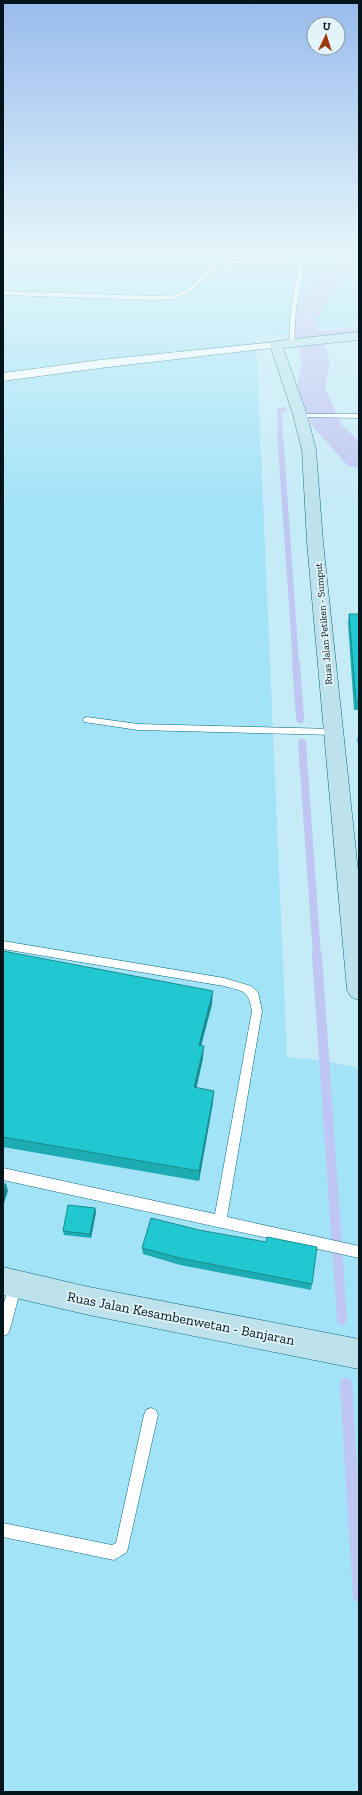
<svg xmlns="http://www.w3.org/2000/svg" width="362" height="1795" font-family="'Zilla Slab',serif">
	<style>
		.built { fill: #a3e3f7 }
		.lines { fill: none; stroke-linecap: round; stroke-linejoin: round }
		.stream-far4 { stroke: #c0c6f2; stroke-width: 4.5 }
		.stream-far3 { stroke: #c0c6f2; stroke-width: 6 }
		.stream-far2 { stroke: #c0c6f2; stroke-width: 8 }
		.stream-far1 { stroke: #c0c6f2; stroke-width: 10 }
		.stream { stroke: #c0c6f2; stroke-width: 12 }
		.river { fill: #c0c6f2; fill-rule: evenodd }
		.service-casing { stroke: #08687e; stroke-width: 1 }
		.minor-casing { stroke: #08687e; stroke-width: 1 }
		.secondary-casing { stroke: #08687e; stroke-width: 1 }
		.service { fill: #fff; fill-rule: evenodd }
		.minor { fill: #fff; fill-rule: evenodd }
		.secondary { fill: #bee2eb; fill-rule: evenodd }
		.wall { fill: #1dacb2 }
		.shaded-wall { fill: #188c91 }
		.building { fill: #22c8cf; stroke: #188c91 }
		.labels { text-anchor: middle; stroke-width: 3.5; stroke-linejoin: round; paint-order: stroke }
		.far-street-label { font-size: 10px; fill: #01151b; stroke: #e2f4fa }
		.near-street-label { font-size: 14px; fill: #01151b; stroke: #e2f4fa }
	</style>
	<rect width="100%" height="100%" fill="#c5ebf7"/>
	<path class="built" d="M3,251H359V324L256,338L287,1057L325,1061L359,1068V1792H3Z"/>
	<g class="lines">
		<path class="stream-far4" d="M308,335L359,329
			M312,347L328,342
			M307,397L314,394
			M281,433L279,411L285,409"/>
		<path class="stream-far3" d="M280,432L296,664"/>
		<path class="stream-far2" d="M296,663L300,719
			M302,743L317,956"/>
		<path class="stream-far1" d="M317,955L342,1320"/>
		<path class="stream" d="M346,1384L359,1596"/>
		<path class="river" d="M359,253V269C338,278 326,302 316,321L321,336L319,340H321L325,346L330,364L325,387L341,424L359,441V468L348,466L313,427L297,387L302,364L299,346L301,342H299L295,336L290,321C307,290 322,262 359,253Z"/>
		<g class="service-casing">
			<path id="service" d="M259,258L290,259L303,266V274L296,308L294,344L289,343L291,308L298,269V267L289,263L259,262L219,265L191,292L174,299L153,300L3,295V291L153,296L173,295L187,290L215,263Z
				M298,414H359V418L300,417L298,416Z
				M87,717L138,724L334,729L338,732L334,735L138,730L84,722L83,720L84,718Z
				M3,941L224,978L251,986L258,992L262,1011L227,1217L359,1246V1258L3,1180V1168L215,1214L252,1011C248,989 244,992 224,986L3,949Z
				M16,1278L21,1279L22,1284L10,1329L8,1334L3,1336V1306L11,1279Z
				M151,1408L156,1410L158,1415L127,1552L114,1560L3,1537V1523L112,1545L116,1543L144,1415L146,1410Z"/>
		</g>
		<g class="minor-casing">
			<path id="minor" d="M276,342L282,345L280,347L100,368L3,381V373L100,360Z"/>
		</g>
		<g class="secondary-casing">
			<path id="secondary" d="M359,332V340L283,348L307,415L316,450L323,542L359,880V1000L351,997L347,990L307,542L302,450L293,415L270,345L271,342L276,341Z
				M3,1267L89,1287L359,1339V1369L89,1315L3,1295Z"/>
		</g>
		<use href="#service" class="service"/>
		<use href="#minor" class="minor"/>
		<use href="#secondary" class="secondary"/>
	</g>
	<path class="wall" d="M349,614H359V710H354L348,623Z
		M359,728V742H357Z
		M3,951L212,1004L201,1046L203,1058L196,1088L213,1102L199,1181L3,1147Z
		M95,1208L96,1212L91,1238L64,1235L63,1231Z
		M142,1248L312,1284L311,1290L180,1265L143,1254Z"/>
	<path class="shaded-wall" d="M213,991L212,1004L198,1057L199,1045Z
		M204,1046L203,1058L194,1099V1087Z
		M214,1091L213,1102L199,1181V1171Z
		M6,1184L8,1191L3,1206V1193Z
		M95,1208L96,1212L91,1238L90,1234Z"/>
	<path class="building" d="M349,614H359V701H356Z
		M3,951L213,991L199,1045L204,1046L194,1087L214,1091L199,1171L3,1137Z
		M3,1184H6L3,1193Z
		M68,1205L95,1208L90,1234L63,1231Z
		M151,1218L199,1230L266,1242L267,1237L317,1247L312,1284L180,1258L142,1248Z"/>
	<linearGradient id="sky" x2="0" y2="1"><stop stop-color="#98bbec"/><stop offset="0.5" stop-color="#e5f6fb"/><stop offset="1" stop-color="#e5f6fb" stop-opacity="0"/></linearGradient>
	<rect width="362" height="503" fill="url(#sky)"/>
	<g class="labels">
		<g class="far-street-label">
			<text transform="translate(323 624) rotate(-95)" y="4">Ruas Jalan Petiken - Sumput</text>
		</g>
		<g class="near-street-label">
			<text transform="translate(181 1318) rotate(11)" y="5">Ruas Jalan Kesambenwetan - Banjaran</text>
		</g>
	</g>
	<rect width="362" height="1795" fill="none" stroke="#01151b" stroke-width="8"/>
	<g transform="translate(326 36) rotate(4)"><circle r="19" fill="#e2f4fa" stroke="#889ba1"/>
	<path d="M0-3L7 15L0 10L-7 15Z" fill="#9e390e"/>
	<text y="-6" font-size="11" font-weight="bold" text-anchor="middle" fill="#01151b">U</text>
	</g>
</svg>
